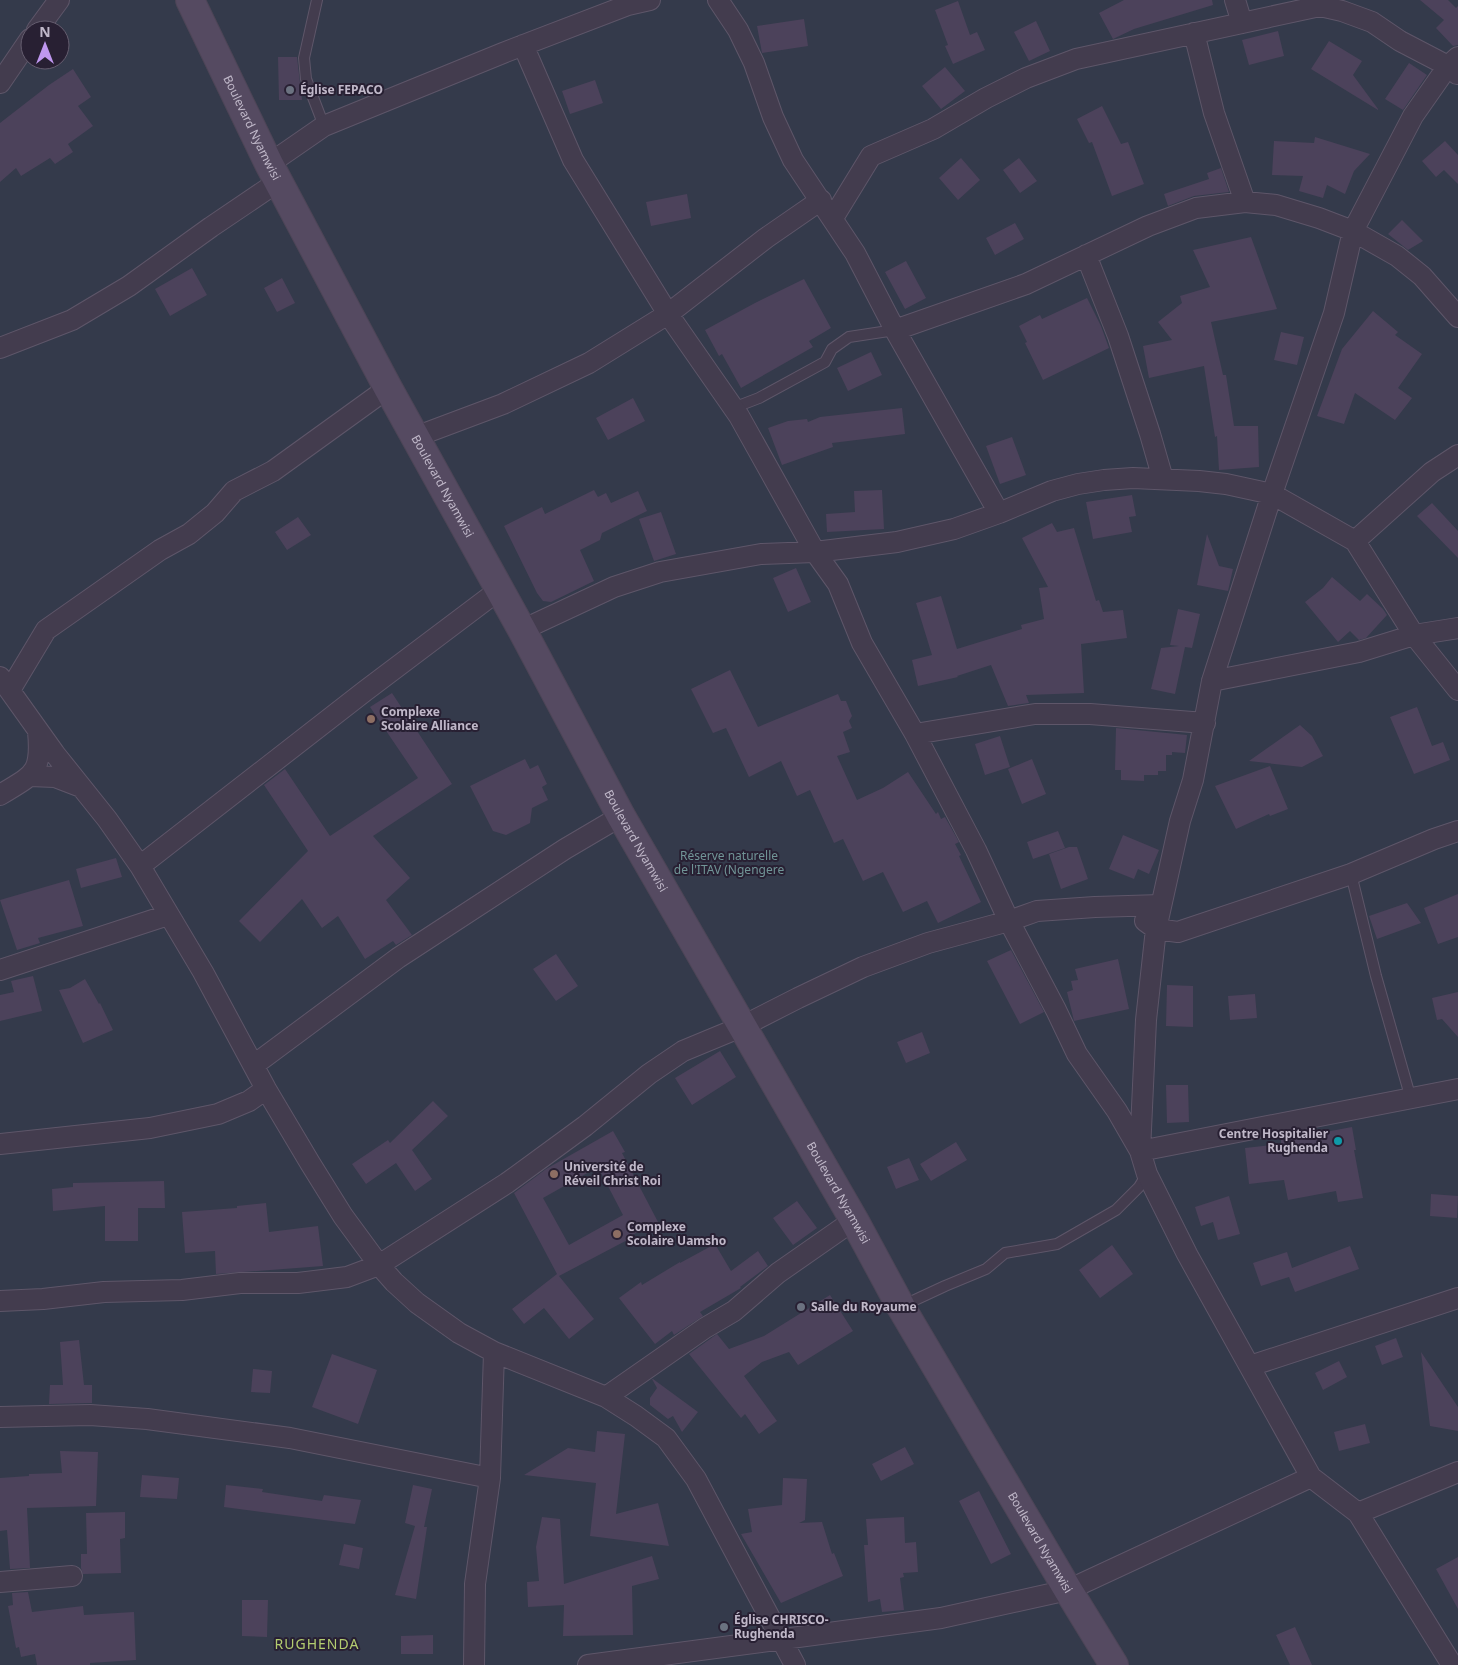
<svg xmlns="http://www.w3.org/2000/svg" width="1458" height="1665" font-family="'Noto Sans',sans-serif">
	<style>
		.green { fill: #343a4b; fill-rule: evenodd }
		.building { fill: #4c425b; fill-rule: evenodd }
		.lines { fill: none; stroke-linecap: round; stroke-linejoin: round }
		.lane-casing { stroke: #5e5669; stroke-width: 12 }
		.street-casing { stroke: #5e5669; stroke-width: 22 }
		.secondary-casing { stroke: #4d4557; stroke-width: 30 }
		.lane { stroke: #433c4e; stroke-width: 10 }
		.street { stroke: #433c4e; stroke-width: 20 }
		.secondary { stroke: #554a61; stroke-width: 28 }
		.worship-dot { fill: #6b7280; stroke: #282033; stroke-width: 2 }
		.education-dot { fill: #8d6e63; stroke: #282033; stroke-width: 2 }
		.culture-dot { fill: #0f9aa8; stroke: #282033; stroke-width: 2 }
		.labels { text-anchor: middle; stroke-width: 4; stroke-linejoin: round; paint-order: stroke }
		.poi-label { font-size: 12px; font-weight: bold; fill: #c0b8c9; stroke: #282033; text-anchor: start }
		.street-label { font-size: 12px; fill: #c0b8c9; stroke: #282033 }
		.park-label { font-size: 12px; fill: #719597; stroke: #282033 }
		.neighbourhood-label { font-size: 14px; letter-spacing: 1px; fill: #b3cc70; stroke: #282033 }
	</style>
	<rect width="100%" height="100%" fill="#31283e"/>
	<path class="green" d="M0,0H1458V1665H0ZM30,30H60V60H30Z"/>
	<path class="building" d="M1124,0H1212L1213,5L1134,29L1113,39L1099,13Z
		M1420,0H1448L1456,8L1458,6V45L1453,46L1436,28L1444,20Z
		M958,1L970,35L977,32L985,50L953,64L945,46L948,45L935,10Z
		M804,19L808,46L762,53L757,26Z
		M1036,21L1050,51L1029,61L1014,32Z
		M1278,31L1284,56L1249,65L1242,40Z
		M1329,41L1362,61L1353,75L1378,109V110L1311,69Z
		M278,57H297L302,100H279Z
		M1409,63L1427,75L1403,110L1385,99Z
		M945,67L965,91L941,109L922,86Z
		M73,69L91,97L78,106L93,126L68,144L73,152L55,164L50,158L21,176L16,168L0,182V123L49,85Z
		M595,80L603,103L570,114L562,91Z
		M1102,106L1121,144L1128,142L1144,184L1112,196L1092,142L1089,143L1077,119Z
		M1315,137L1370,154L1354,171L1345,194L1327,185L1323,198L1299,191L1303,176L1272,175L1274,141L1314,143Z
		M1445,141L1458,155V184L1444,170L1436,177L1422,161Z
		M961,158L980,180L958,200L939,178Z
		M1019,158L1037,181L1020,193L1003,170Z
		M1221,168L1229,192L1194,196L1168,206L1164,194L1209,179L1207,173Z
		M687,194L691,218L651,226L646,202Z
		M1402,220L1423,241L1408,250L1388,234Z
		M1015,223L1024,239L995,255L986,238Z
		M1251,237L1277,309L1211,322L1223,375H1226L1234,426H1258L1259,467L1219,470L1217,436L1215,437L1204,366L1149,378L1143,346L1172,340L1158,322L1182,303L1180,296L1210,287L1193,250Z
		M906,261L926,298L905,309L885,272Z
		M192,268L207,295L170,316L155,289Z
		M282,278L295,303L277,312L264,288Z
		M804,279L831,328L809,341L813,347L741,388L722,354L719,356L705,330L755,303Z
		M1087,298L1101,326L1109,348L1043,380L1025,343L1027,342L1019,326L1040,315L1042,319Z
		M1373,311L1398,332L1395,335L1422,354L1398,388L1412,398L1395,420L1355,393L1344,424L1317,416L1342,349Z
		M1281,332L1304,337L1297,365L1274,360Z
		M871,352L882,375L848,391L837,368Z
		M633,398L645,421L608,440L596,418Z
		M902,408L905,434L832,443L833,447L782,465L768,428L788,421L807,419L808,422L820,417Z
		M1012,437L1026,475L1000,484L986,446Z
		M594,490L598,497L606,493L611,503L638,491L647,511L602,533L600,540L580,550L594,581L551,602L543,601L537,593L504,526L542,507L545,514Z
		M882,490L884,529L827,532L826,514L855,512L854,491Z
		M1132,495L1136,516L1129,517L1132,532L1093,539L1086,502Z
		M1432,503L1458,531V558L1417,516Z
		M661,512L676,554L654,561L639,519Z
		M298,517L311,535L287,550L275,532Z
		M1052,523L1057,532L1074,528L1096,601L1099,600L1103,612L1123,610L1127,638L1081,644L1084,693L1026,695L1029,703L1008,706L991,665L957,676L958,677L918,686L912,660L932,655L916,603L941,596L957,649L1022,629L1021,625L1044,619L1039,588L1048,587L1022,538Z
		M1207,534L1219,566L1233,569L1228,591L1197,585Z
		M796,568L811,602L788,612L773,578Z
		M1332,577L1360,601L1367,594L1383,609L1387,615L1366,638L1359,640L1350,631L1338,642L1305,602L1323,588Z
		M1178,609L1200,614L1192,648L1185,647L1175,694L1151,689L1161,648L1179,646L1170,645Z
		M730,670L758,727L838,694L841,701H846L852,716L849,721L852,728L843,732L850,752L837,756L857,800L883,788L908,772L936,814L938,812L941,819L945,817L959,842L955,844L961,855L959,856L981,902L938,923L927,901L903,912L883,872L863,881L843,839L834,843L810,790L797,796L781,761L749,777L726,728L713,733L691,689Z
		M392,693L452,784L373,836L410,878L386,900L412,935L396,945L393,941L365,959L338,916L322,928L302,899L260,942L239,921L308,851L264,785L285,769L330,836L418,778L370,707Z
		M1417,707L1432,746L1443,742L1450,760L1414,774L1390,717Z
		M1300,725L1312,736L1323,756L1302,767L1249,761Z
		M1116,728L1187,735L1185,753L1172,752V755H1166V771H1158V775H1144V781L1121,780V770H1115Z
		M1000,736L1010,767L985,775L975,744Z
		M525,759L530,769L538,765L547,784L542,787L548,800L532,808L530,823L506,835L493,831L470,786Z
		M1032,759L1046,794L1022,804L1008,769Z
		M1270,766L1288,809L1270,816L1269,814L1236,829L1215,786Z
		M1058,831L1065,848L1033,859L1027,842Z
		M1123,835L1159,850L1149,874L1138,869L1134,879L1109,869Z
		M1069,847H1077L1088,879L1061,889L1049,854Z
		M116,858L122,877L81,888L76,869Z
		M69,880L83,926L38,938L40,943L17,950L0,900Z
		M1458,894V937L1438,944L1424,908Z
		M1407,903L1421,923L1377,939L1369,916Z
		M1011,950L1044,1012L1020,1024L987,961Z
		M556,954L578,986L556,1001L533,969Z
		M1118,959L1129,1009L1074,1021L1067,992L1073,990L1071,981L1078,980L1075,969Z
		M33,976L42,1011L0,1021V995L14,992L11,981Z
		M85,979L99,1004L100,1003L113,1030L83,1043L59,990L70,988Z
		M1167,985L1193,986V1027L1166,1026Z
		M1458,992V1037L1442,1019L1437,1020L1432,998Z
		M1255,994L1257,1018L1230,1020L1228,996Z
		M922,1032L930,1053L906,1063L897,1042Z
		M720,1051L736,1077L692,1105L675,1078Z
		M1166,1085H1188L1189,1122L1167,1123Z
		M433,1101L448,1116L412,1150L432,1179L415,1191L396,1163L366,1184L352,1164L388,1140L390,1143Z
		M1352,1127L1356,1150H1354L1363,1198L1338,1202L1336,1191L1288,1200L1284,1180L1249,1184L1245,1148L1281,1144V1140L1321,1135L1320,1133Z
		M613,1131L625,1152L622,1153L658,1222L632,1235L633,1237L559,1276L594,1319L569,1339L544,1308L524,1324L512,1309L557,1274L514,1193L546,1169ZM598,1167L623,1215L569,1245L543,1198Z
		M956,1142L967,1160L931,1181L920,1164Z
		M909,1158L919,1180L896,1189L887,1167Z
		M164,1181L165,1208H138V1241H105V1206L53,1211L52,1189L73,1187V1183Z
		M1431,1194L1458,1196L1457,1218L1430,1216Z
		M1229,1196L1240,1234L1218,1240L1213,1222L1201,1226L1195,1207Z
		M797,1201L817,1228L793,1245L773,1218Z
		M266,1203L269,1232L318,1226L323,1266L216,1274L215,1251L185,1253L182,1212L237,1208V1206Z
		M715,1244L731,1271L758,1251L768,1266L740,1287L741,1288L700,1312L703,1316L674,1335L672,1331L655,1344L619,1298L641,1282L642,1285L680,1262V1263Z
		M1112,1245L1133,1274L1100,1298L1079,1270Z
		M1350,1246L1359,1269L1295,1292L1289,1277L1261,1286L1253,1263L1287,1252L1292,1268Z
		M830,1295L853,1331L798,1365L789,1352L762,1362L744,1376L777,1421L759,1434L745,1414L741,1418L689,1354L717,1334L729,1349L764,1336Z
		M1396,1338L1403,1357L1382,1365L1375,1346Z
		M79,1340L84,1385H92V1403L49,1404L50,1385H63L60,1342Z
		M1421,1352L1458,1407V1431L1430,1426Z
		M332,1354L377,1370L358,1424L312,1407Z
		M1339,1361L1347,1377L1323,1390L1315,1373Z
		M253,1369L272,1371L270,1393L251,1392Z
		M652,1379H653L698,1412L682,1432L673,1416L668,1419L650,1405V1398L657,1388Z
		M1365,1424L1370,1443L1339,1451L1334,1432Z
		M597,1431L625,1434L616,1514L658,1503L669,1546L590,1536L596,1483L524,1475L568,1448L595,1452Z
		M905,1447L914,1464L881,1481L872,1464Z
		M60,1451L98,1452L96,1506L27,1508L30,1568L10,1569L7,1530L0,1531V1478L29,1476V1474L62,1473Z
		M142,1475L179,1478L177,1499L140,1497Z
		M783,1478L807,1479L805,1520L799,1523L822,1522L832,1554L834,1553L843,1576L781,1603L741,1534L752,1532L748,1509L782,1505Z
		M226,1485L263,1489L262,1492L322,1501L324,1495L361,1500L355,1524L224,1507Z
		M413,1485L432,1489L424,1527H427L416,1599L395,1595L415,1526L405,1523Z
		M979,1491L1011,1554L991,1564L959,1501Z
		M125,1512V1538L120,1539L121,1573L83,1574L81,1568V1554H87L86,1513Z
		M542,1517L560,1519L564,1584L652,1556L659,1579L632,1586L633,1635L563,1636L564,1605L528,1607L527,1582L539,1581L536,1547Z
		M904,1517L905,1543L916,1542L918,1572L903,1573L904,1577L900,1578L904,1610L882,1612L880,1599L868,1602L864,1545H868L866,1519Z
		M344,1544L363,1548L359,1569L339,1565Z
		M1458,1557V1609L1436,1569Z
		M28,1592L32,1612L83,1606L84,1615L134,1612L136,1660L90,1663V1665H37L35,1654L21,1657L19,1647L16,1648L8,1606L13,1605L12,1593Z
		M242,1600H268L267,1637L242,1636Z
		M1295,1627L1312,1665H1290L1276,1635Z
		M433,1635V1654H401V1636Z"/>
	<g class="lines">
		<g class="lane-casing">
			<path id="lane" d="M317,0L304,58L306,79L324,126
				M733,408L759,398L825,362L832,349L849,337L895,330
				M1351,874L1376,976L1411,1099
				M902,1306L945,1286L986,1269L1005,1253L1057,1244L1116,1210L1139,1187L1147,1174"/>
		</g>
		<g class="street-casing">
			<path id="street" d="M718,0L738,30L754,63L773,117L793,160L855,253L895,330L999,513
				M1235,0L1242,23
				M37,30L59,0
				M1194,33L1214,113L1245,202
				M523,45L573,160L668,314L739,416L815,552L838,584L862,643L915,734L976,850L1009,921L1056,1010L1077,1054L1117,1111L1140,1151L1147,1174L1187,1254L1311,1477L1358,1513L1452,1665
				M0,83L30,39
				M269,164L324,126L503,53L628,5L650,0
				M833,218L871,156L933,129L986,98L1026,78L1076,59L1320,6L1342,11L1372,22L1400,41L1448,66L1457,74
				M1086,255L1118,336L1150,434L1163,479
				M895,330L1026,284L1148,226L1196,208L1245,202L1276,205L1319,218L1353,231L1397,256L1422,276L1458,317
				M0,348L72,320L129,286L211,227L279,181
				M415,437L503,404L589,363L668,314L766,238L821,200
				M1355,541L1432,472L1458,455
				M522,630L614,587L660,572L761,554L815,552L897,542L954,529L999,513L1052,491L1078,484L1104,480L1133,478L1199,481L1226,484L1272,494L1355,541L1414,635L1458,690
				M0,677L55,754L107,819L140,866L203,972L266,1089L310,1163L343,1216L379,1265L394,1282L417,1303L459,1333L494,1352L606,1397L636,1416L666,1438L696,1479L795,1665
				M1212,681L1359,652L1414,635L1458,628
				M10,690L46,630L160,550L189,534L215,513L234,491L273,471L388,388
				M915,734L1035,714H1090L1205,723
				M30,776L55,777L81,787
				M0,795C34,774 42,774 38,731
				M140,866L365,691L499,590
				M1145,921L1156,929L1178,932L1351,874L1434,839L1458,831
				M0,970L168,915
				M254,1065L398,958L565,849L621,816
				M0,1144L150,1128L218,1114L249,1101L266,1089
				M1140,1151L1146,1020L1156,929L1180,821L1193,780L1212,681L1272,494L1334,313L1353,231L1413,116L1448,66L1458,57
				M1140,1151L1458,1089
				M0,1301L43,1299L104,1292L182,1290L240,1283H298L347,1277L379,1265L507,1183L585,1126L649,1074L683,1051L741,1027L798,998L863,967L928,943L1009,921L1037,911L1095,907L1161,905
				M1250,1366L1458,1298
				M606,1397L705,1328L734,1311L778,1273L854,1220
				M0,1417L90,1415L147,1419L290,1438L490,1478
				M1358,1513L1458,1472
				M0,1582L72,1576
				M474,1665L475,1584L490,1478L494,1352
				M588,1665L941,1618L1068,1590L1311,1477"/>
		</g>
		<g class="secondary-casing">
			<g id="secondary">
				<path id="s1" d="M190,0L269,164L388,388L522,630L621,816L854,1220L901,1307L1068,1590L1114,1665"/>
			</g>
		</g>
		<use href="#lane" class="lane"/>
		<use href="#street" class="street"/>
		<use href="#secondary" class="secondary"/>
	</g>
	<g class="worship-dot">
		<circle cx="290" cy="90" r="5"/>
		<circle cx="801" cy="1307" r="5"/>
		<circle cx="724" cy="1627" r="5"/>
	</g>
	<g class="education-dot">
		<circle cx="371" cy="719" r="5"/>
		<circle cx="554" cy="1174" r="5"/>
		<circle cx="617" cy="1234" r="5"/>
	</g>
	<circle class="culture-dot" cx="1338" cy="1141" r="5"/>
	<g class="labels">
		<g class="poi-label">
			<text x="300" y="94">Église FEPACO</text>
			<text x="381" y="716">Complexe<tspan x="381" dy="14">Scolaire Alliance</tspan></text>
			<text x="1328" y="1138" text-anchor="end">Centre Hospitalier<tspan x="1328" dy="14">Rughenda</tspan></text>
			<text x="564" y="1171">Université de<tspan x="564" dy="14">Réveil Christ Roi</tspan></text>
			<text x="627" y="1231">Complexe<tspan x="627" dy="14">Scolaire Uamsho</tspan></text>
			<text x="811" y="1311">Salle du Royaume</text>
			<text x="734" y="1624">Église CHRISCO-<tspan x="734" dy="14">Rughenda</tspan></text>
		</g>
		<g class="street-label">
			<text dy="4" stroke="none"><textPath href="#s1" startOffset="142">Boulevard Nyamwisi</textPath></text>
			<text dy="4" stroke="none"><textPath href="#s1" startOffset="548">Boulevard Nyamwisi</textPath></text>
			<text dy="4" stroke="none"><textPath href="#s1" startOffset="952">Boulevard Nyamwisi</textPath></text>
			<text dy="4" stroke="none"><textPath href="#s1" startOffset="1358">Boulevard Nyamwisi</textPath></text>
			<text dy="4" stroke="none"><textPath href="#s1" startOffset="1762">Boulevard Nyamwisi</textPath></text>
		</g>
		<g class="park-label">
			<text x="729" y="860">Réserve naturelle<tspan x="729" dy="14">de l'ITAV (Ngengere</tspan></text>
		</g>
		<g class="neighbourhood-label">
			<text x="317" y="1649">RUGHENDA</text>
		</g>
	</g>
	<g transform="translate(45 45)"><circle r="24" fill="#282033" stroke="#655d6f"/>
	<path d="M0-4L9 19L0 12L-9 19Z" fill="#bf97ef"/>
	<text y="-8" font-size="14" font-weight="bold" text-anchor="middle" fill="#c0b8c9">N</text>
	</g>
</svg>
